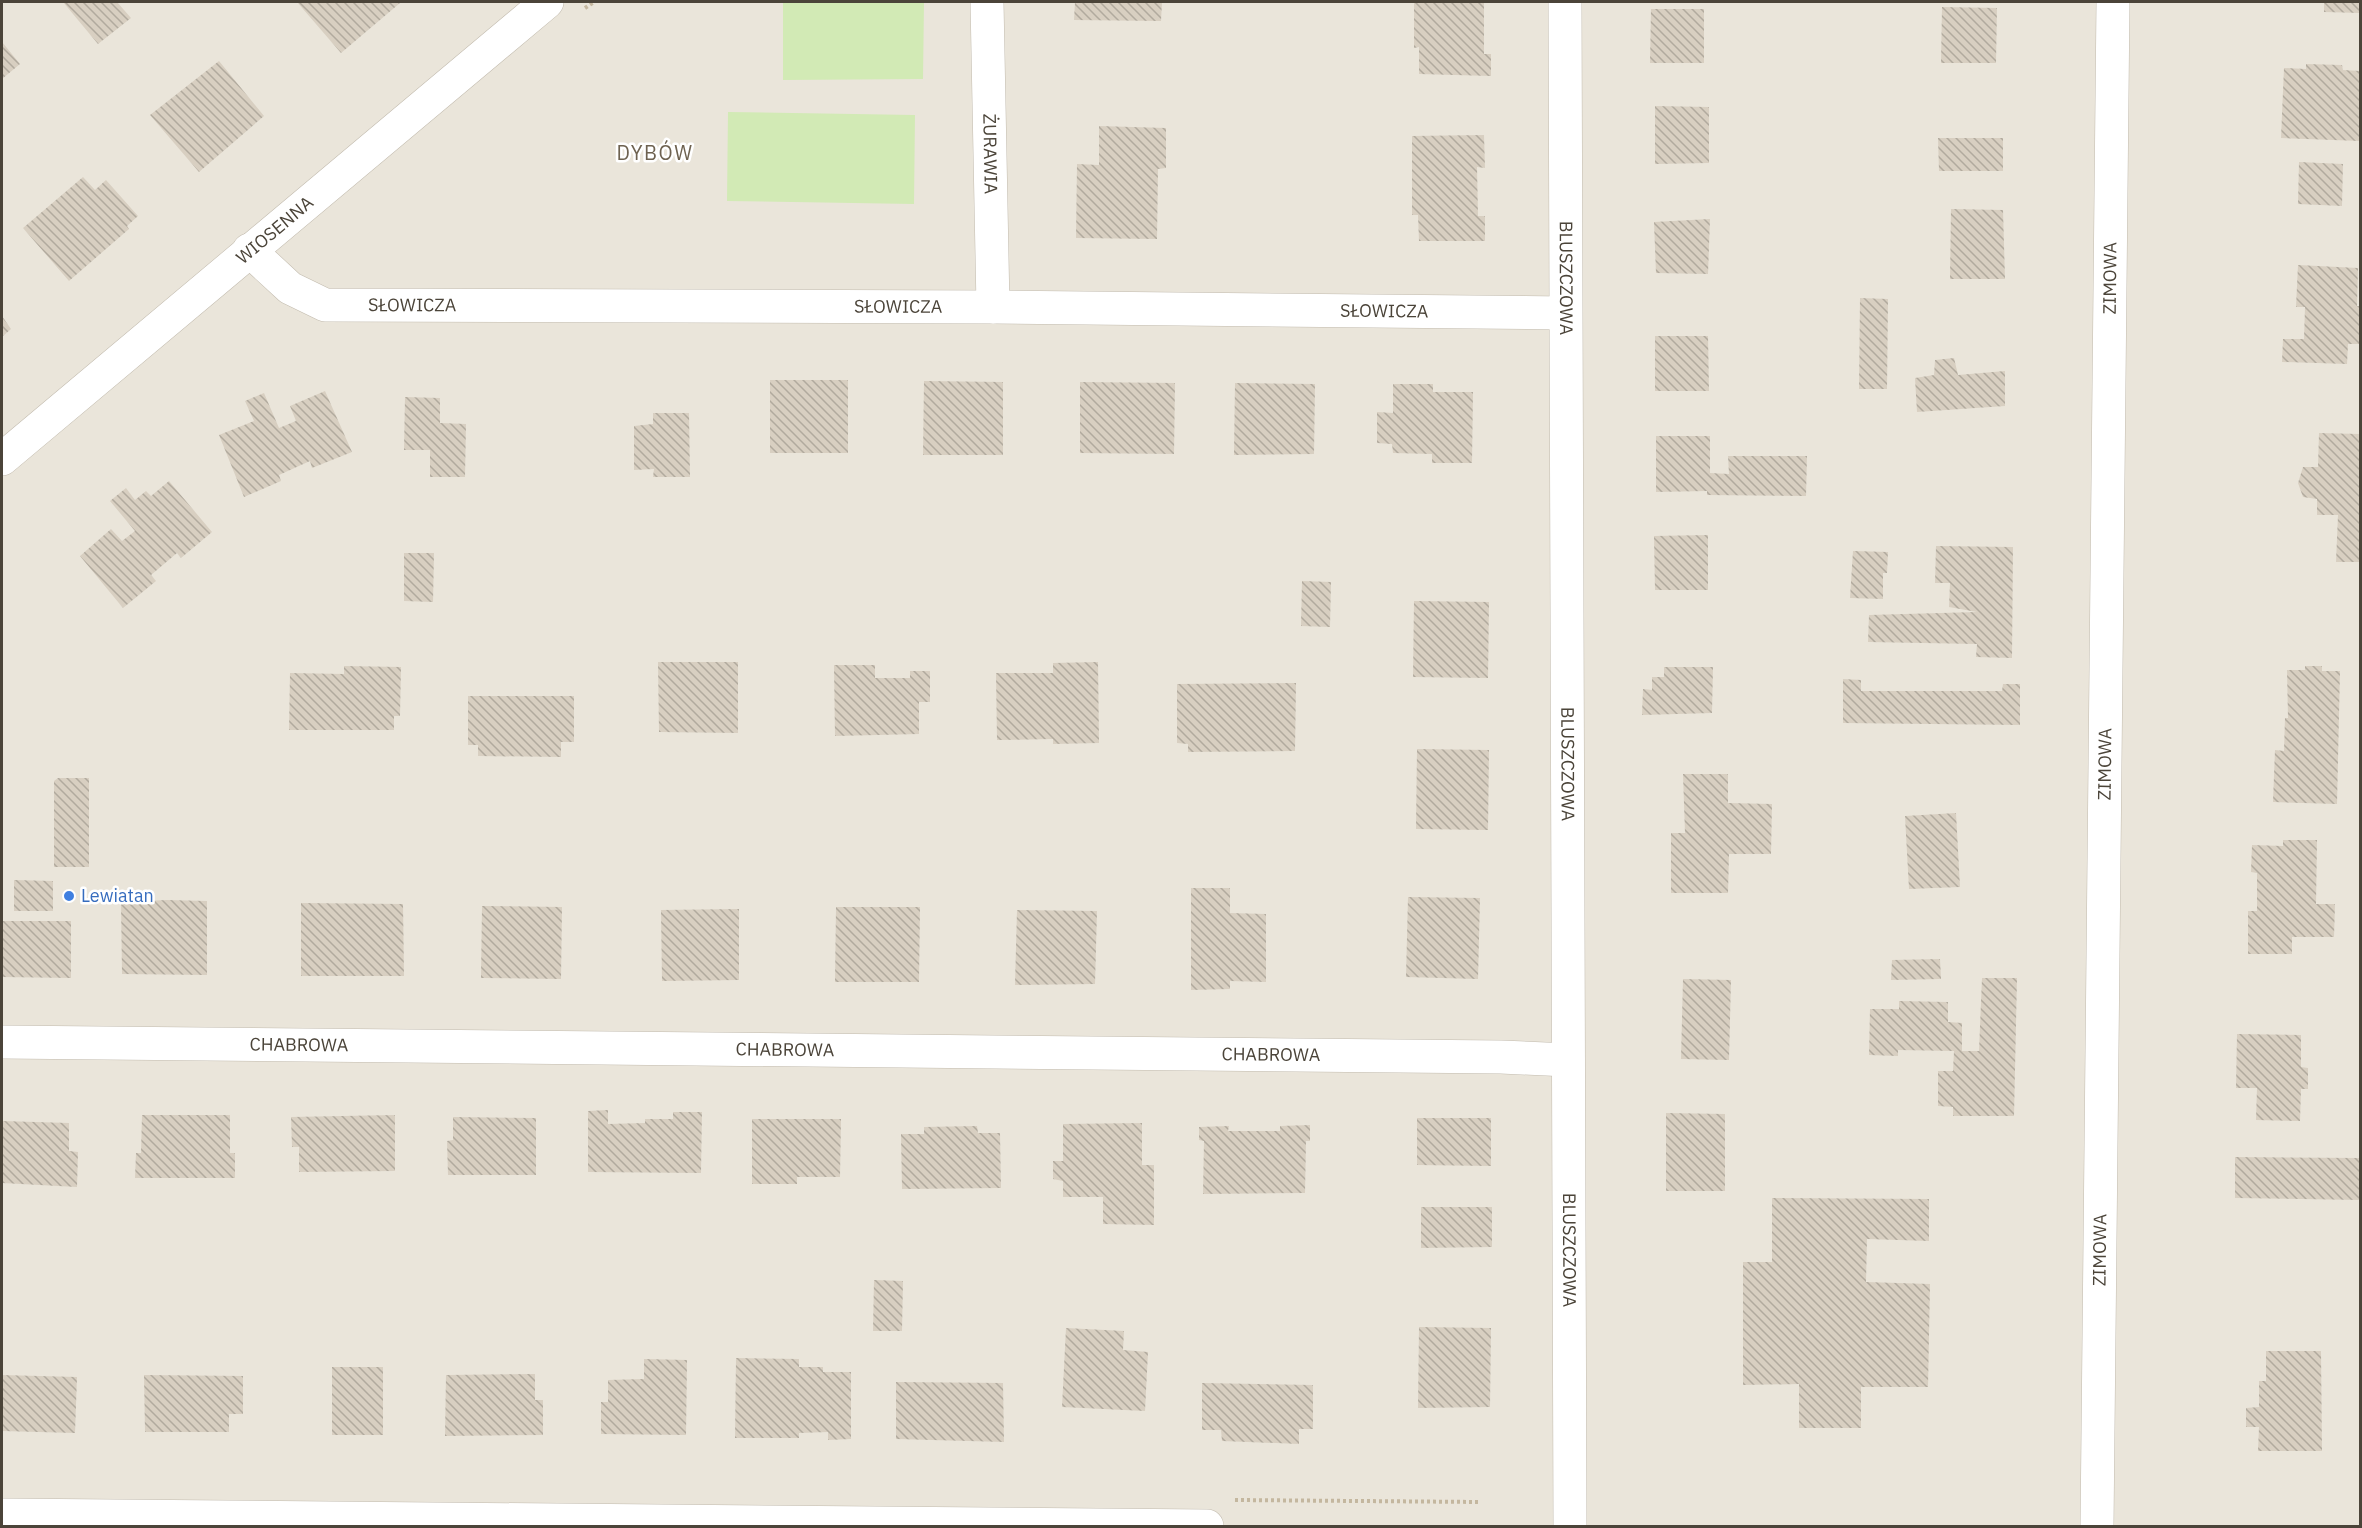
<svg xmlns="http://www.w3.org/2000/svg" width="2362" height="1528" font-family="'IBM Plex Sans',sans-serif">
	<style>
		.residential { fill: #eae5da }
		.grass { fill: #d2eab5 }
		.building { fill: url(#building-back-hatch) }
		.lines { fill: none; stroke-linecap: round; stroke-linejoin: round }
		.minor-casing { stroke: #c2bbae; stroke-width: 34 }
		.path { stroke: #c4b79f; stroke-width: 4; stroke-dasharray: 3 3; stroke-linecap: butt }
		.minor { stroke: #fff; stroke-width: 33 }
		.shop-dot { fill: #3f7fe0; stroke: #fff; stroke-width: 2 }
		.labels { text-anchor: middle; stroke-width: 5; stroke-linejoin: round; paint-order: stroke }
		.street-label { font-size: 18px; fill: #4b4439; stroke: #fff }
		.shop-label { font-size: 18px; fill: #366cbe; stroke: #fff; text-anchor: start }
		.neighbourhood-label { font-size: 20px; letter-spacing: 1.5px; fill: #6e6250; stroke: #fff }
	</style>
	<defs>
		<pattern id="building-back-hatch" width="6" height="6" patternUnits="userSpaceOnUse" patternTransform="scale(1.5)"><rect width="6" height="6" fill="#d8cfc1"/><path d="M-1 5l2 2M0 0l6 6M5-1l2 2" fill="none" stroke="#b1aa9e"/></pattern>
	</defs>
	<rect width="100%" height="100%" fill="#f6f3ec"/>
	<path class="residential" d="M2,2H2360V1526H2Z"/>
	<path class="grass" d="M783,3H924L923,79L783,80Z
		M728,112L915,115L914,204L727,201Z"/>
	<path class="building" d="M63,2H117L131,18L98,44Z
		M297,2H399L400,3L341,53Z
		M1075,2H1162L1161,21L1074,20Z
		M1414,2H1484V54H1491V76L1419,74V47L1414,48Z
		M2324,2H2360V13L2324,12Z
		M1942,7L1997,8L1996,63H1941Z
		M1651,9H1704V63H1650Z
		M2,42L20,64L2,79Z
		M219,61L264,116L199,172L150,115Z
		M2306,64L2342,65L2343,70L2360,71V141L2281,138L2284,68L2306,69Z
		M1655,106L1709,107V163L1655,164Z
		M1099,126L1166,128V168L1158,169L1157,239L1076,238L1077,164L1099,165Z
		M1484,135L1485,168L1477,167L1478,216H1485V241H1419L1418,215H1412V136Z
		M1938,138H2003V171H1939Z
		M2299,162L2343,164L2342,206L2298,204Z
		M83,177L95,190L106,180L138,216L127,226L129,229L69,281L23,228Z
		M1951,209L2003,210L2005,279H1950Z
		M1710,219L1708,274L1656,273L1654,222Z
		M2298,265L2358,268L2357,306H2360V344H2348L2347,364L2282,362L2283,339H2304L2305,307H2296Z
		M1860,298L1888,299L1887,389H1859Z
		M2,316L11,329L2,337Z
		M1655,336H1708L1709,391H1655Z
		M1954,358L1958,375L2005,371V406L1917,412L1915,378L1934,375L1935,360Z
		M770,380H848V453H770Z
		M924,381L1003,382V455H923Z
		M1080,382L1175,383L1174,454L1080,453Z
		M1235,383L1315,384L1314,454L1234,455Z
		M1393,384H1433V392H1473L1472,463H1432V454L1393,453L1392,444L1377,443V412L1393,413Z
		M325,391L352,452L312,468L310,461L279,475L281,481L244,497L219,435L254,421L245,401L264,393L279,428L296,421L290,406Z
		M405,397L440,398V423L466,424L465,477H430V450H404Z
		M653,413H689L690,477H653L654,469L634,470V426L653,424Z
		M2319,433L2360,434V562H2336L2338,515H2317V499L2303,497L2298,483L2303,467H2318Z
		M1656,436H1710V473L1729,474L1728,456H1807L1806,496L1707,495V491L1656,492Z
		M169,481L212,532L181,558L177,553L151,575L156,581L123,608L80,556L111,529L122,541L135,531L110,501L126,488L135,500L146,491L151,496Z
		M1708,535V590H1655L1654,536Z
		M1936,546L2013,547L2012,658L1976,657L1977,644L1868,642L1869,615L1977,612L1949,607L1950,583H1935Z
		M1853,551L1888,552L1887,573H1883V599L1850,598Z
		M404,553H434L433,602L404,601Z
		M1302,581L1331,582L1330,627L1301,626Z
		M1414,601L1489,602L1488,678L1413,677Z
		M658,662H738V733L659,732Z
		M1098,662L1099,743L1053,744V739L997,740L996,673H1053V663Z
		M834,665H875V678H910V671H930V702H919V734L835,736Z
		M344,666L401,667L400,716H394V730H289L290,673L344,674Z
		M2305,666H2322V671H2340L2337,804L2273,802L2275,750L2284,751L2285,718H2288L2287,670H2305Z
		M1664,667H1713L1712,713L1642,715L1643,689L1652,690V677H1664Z
		M1843,679L1861,680V691H2002L2003,684H2020V725L1843,723Z
		M1296,683L1295,751L1188,752V744L1177,743V684Z
		M468,696H574V742H561V757L478,756V745H468Z
		M1417,749L1489,750L1488,830L1416,829Z
		M1683,774H1728V803L1772,804L1771,854H1729L1728,893H1671V833H1685Z
		M58,778H89V867H54V781Z
		M1956,813L1960,887L1909,889L1905,816Z
		M2283,840H2317L2316,904H2335L2334,937H2292V954H2248V911H2257V873L2251,872L2252,845L2283,846Z
		M14,880L53,881V911H14Z
		M1191,888H1230V913L1266,914V982L1230,981V989L1191,990Z
		M1408,897L1480,898L1478,979L1406,977Z
		M167,900L207,901V975L122,974L121,902Z
		M301,903L403,904L404,976H301Z
		M482,906L562,907L561,979L481,978Z
		M836,907H920L919,982H835Z
		M739,909V980L662,981L661,910Z
		M1017,910L1097,911L1095,984L1015,985Z
		M2,921H71V978L2,977Z
		M1940,959L1941,979L1891,980L1892,960Z
		M1982,978H2017L2014,1116H1953V1107L1938,1106V1071H1953L1954,1051L1898,1050V1056L1869,1055L1870,1009H1899V1001L1948,1002V1022L1962,1023V1051H1979Z
		M1683,979L1731,980L1729,1060L1681,1059Z
		M2237,1034L2301,1035V1067L2308,1068V1089H2301L2300,1121L2256,1120L2257,1088H2236Z
		M608,1110V1124L645,1123V1119H673V1112H702L701,1173L588,1172V1111Z
		M1666,1113L1725,1114V1191H1666Z
		M142,1115H230V1153H235V1178H135L136,1153H141Z
		M395,1115V1171L299,1172V1147H292L291,1117Z
		M453,1117L536,1118V1175H448L447,1141L453,1140Z
		M1417,1118H1491V1166L1417,1165Z
		M752,1119H841L840,1177H797V1184H752Z
		M2,1121L69,1123V1151L78,1152L77,1187L2,1183Z
		M1142,1123V1165H1154V1225L1103,1224V1197H1063V1181L1053,1179V1161H1063V1124Z
		M1310,1125V1141H1306L1305,1193L1203,1194L1204,1141L1199,1140V1127L1229,1126L1228,1131H1280V1126Z
		M977,1126L978,1133H1000L1001,1188L902,1189L901,1134H924V1127Z
		M2235,1157L2360,1158V1200L2235,1198Z
		M1772,1198L1929,1199V1241L1867,1239L1866,1282L1930,1284L1928,1387H1861V1428H1799V1384L1743,1385V1262H1772Z
		M1421,1207H1492V1247L1421,1248Z
		M874,1280L903,1281L902,1331H873Z
		M1419,1327L1491,1328L1490,1407L1418,1408Z
		M1066,1328L1124,1331L1123,1350L1148,1352L1145,1411L1062,1407Z
		M2266,1351H2321L2322,1451H2258L2259,1427H2246V1408L2259,1407V1381H2266Z
		M736,1358L799,1359V1367H823V1372H851V1439L828,1440V1432L799,1433V1438H735Z
		M644,1359L687,1360L686,1435L601,1434V1402H608V1380L644,1379Z
		M332,1367H383V1435H332Z
		M535,1374V1400H543V1435L445,1436L446,1375Z
		M2,1375L77,1377L75,1433L2,1431Z
		M144,1375L243,1376V1414H229V1432H145Z
		M896,1382L1003,1383L1004,1442L896,1439Z
		M1202,1383L1313,1385V1429H1299V1444L1222,1441L1221,1430H1202Z"/>
	<g class="lines">
		<g class="minor-casing">
			<g id="minor">
				<path id="s1" d="M987,2L993,307"/>
				<path id="s2" d="M1565,2L1570,1526"/>
				<path id="s3" d="M249,250L290,288L325,305L993,307L1565,313"/>
				<path id="s4" d="M2,459L547,2"/>
				<path id="s5" d="M2,1042L1501,1057L1568,1060"/>
				<path d="M2,1515L1207,1526"/>
				<path id="s6" d="M2097,1526L2113,2"/>
			</g>
		</g>
		<path class="path" d="M585,8L594,2
			M1235,1500L1481,1502"/>
		<use href="#minor" class="minor"/>
	</g>
	<circle class="shop-dot" cx="69" cy="896" r="6"/>
	<g class="labels">
		<g class="street-label">
			<text dy="6" stroke="none"><textPath href="#s1" startOffset="152">ŻURAWIA</textPath></text>
			<text dy="6" stroke="none"><textPath href="#s4" startOffset="356">WIOSENNA</textPath></text>
			<text dy="6" stroke="none"><textPath href="#s2" startOffset="276">BLUSZCZOWA</textPath></text>
			<text dy="6" stroke="none"><textPath href="#s6" startOffset="1248">ZIMOWA</textPath></text>
			<text dy="6" stroke="none"><textPath href="#s3" startOffset="182">SŁOWICZA</textPath></text>
			<text dy="6" stroke="none"><textPath href="#s3" startOffset="668">SŁOWICZA</textPath></text>
			<text dy="6" stroke="none"><textPath href="#s3" startOffset="1154">SŁOWICZA</textPath></text>
			<text dy="6" stroke="none"><textPath href="#s2" startOffset="762">BLUSZCZOWA</textPath></text>
			<text dy="6" stroke="none"><textPath href="#s6" startOffset="762">ZIMOWA</textPath></text>
			<text dy="6" stroke="none"><textPath href="#s5" startOffset="297">CHABROWA</textPath></text>
			<text dy="6" stroke="none"><textPath href="#s5" startOffset="783">CHABROWA</textPath></text>
			<text dy="6" stroke="none"><textPath href="#s5" startOffset="1269">CHABROWA</textPath></text>
			<text dy="6" stroke="none"><textPath href="#s2" startOffset="1248">BLUSZCZOWA</textPath></text>
			<text dy="6" stroke="none"><textPath href="#s6" startOffset="276">ZIMOWA</textPath></text>
		</g>
		<g class="shop-label">
			<text x="81" y="902">Lewiatan</text>
		</g>
		<g class="neighbourhood-label">
			<text x="655" y="160">DYBÓW</text>
		</g>
	</g>
	<rect width="2362" height="1528" fill="none" stroke="#4b4439" stroke-width="6"/>
</svg>
